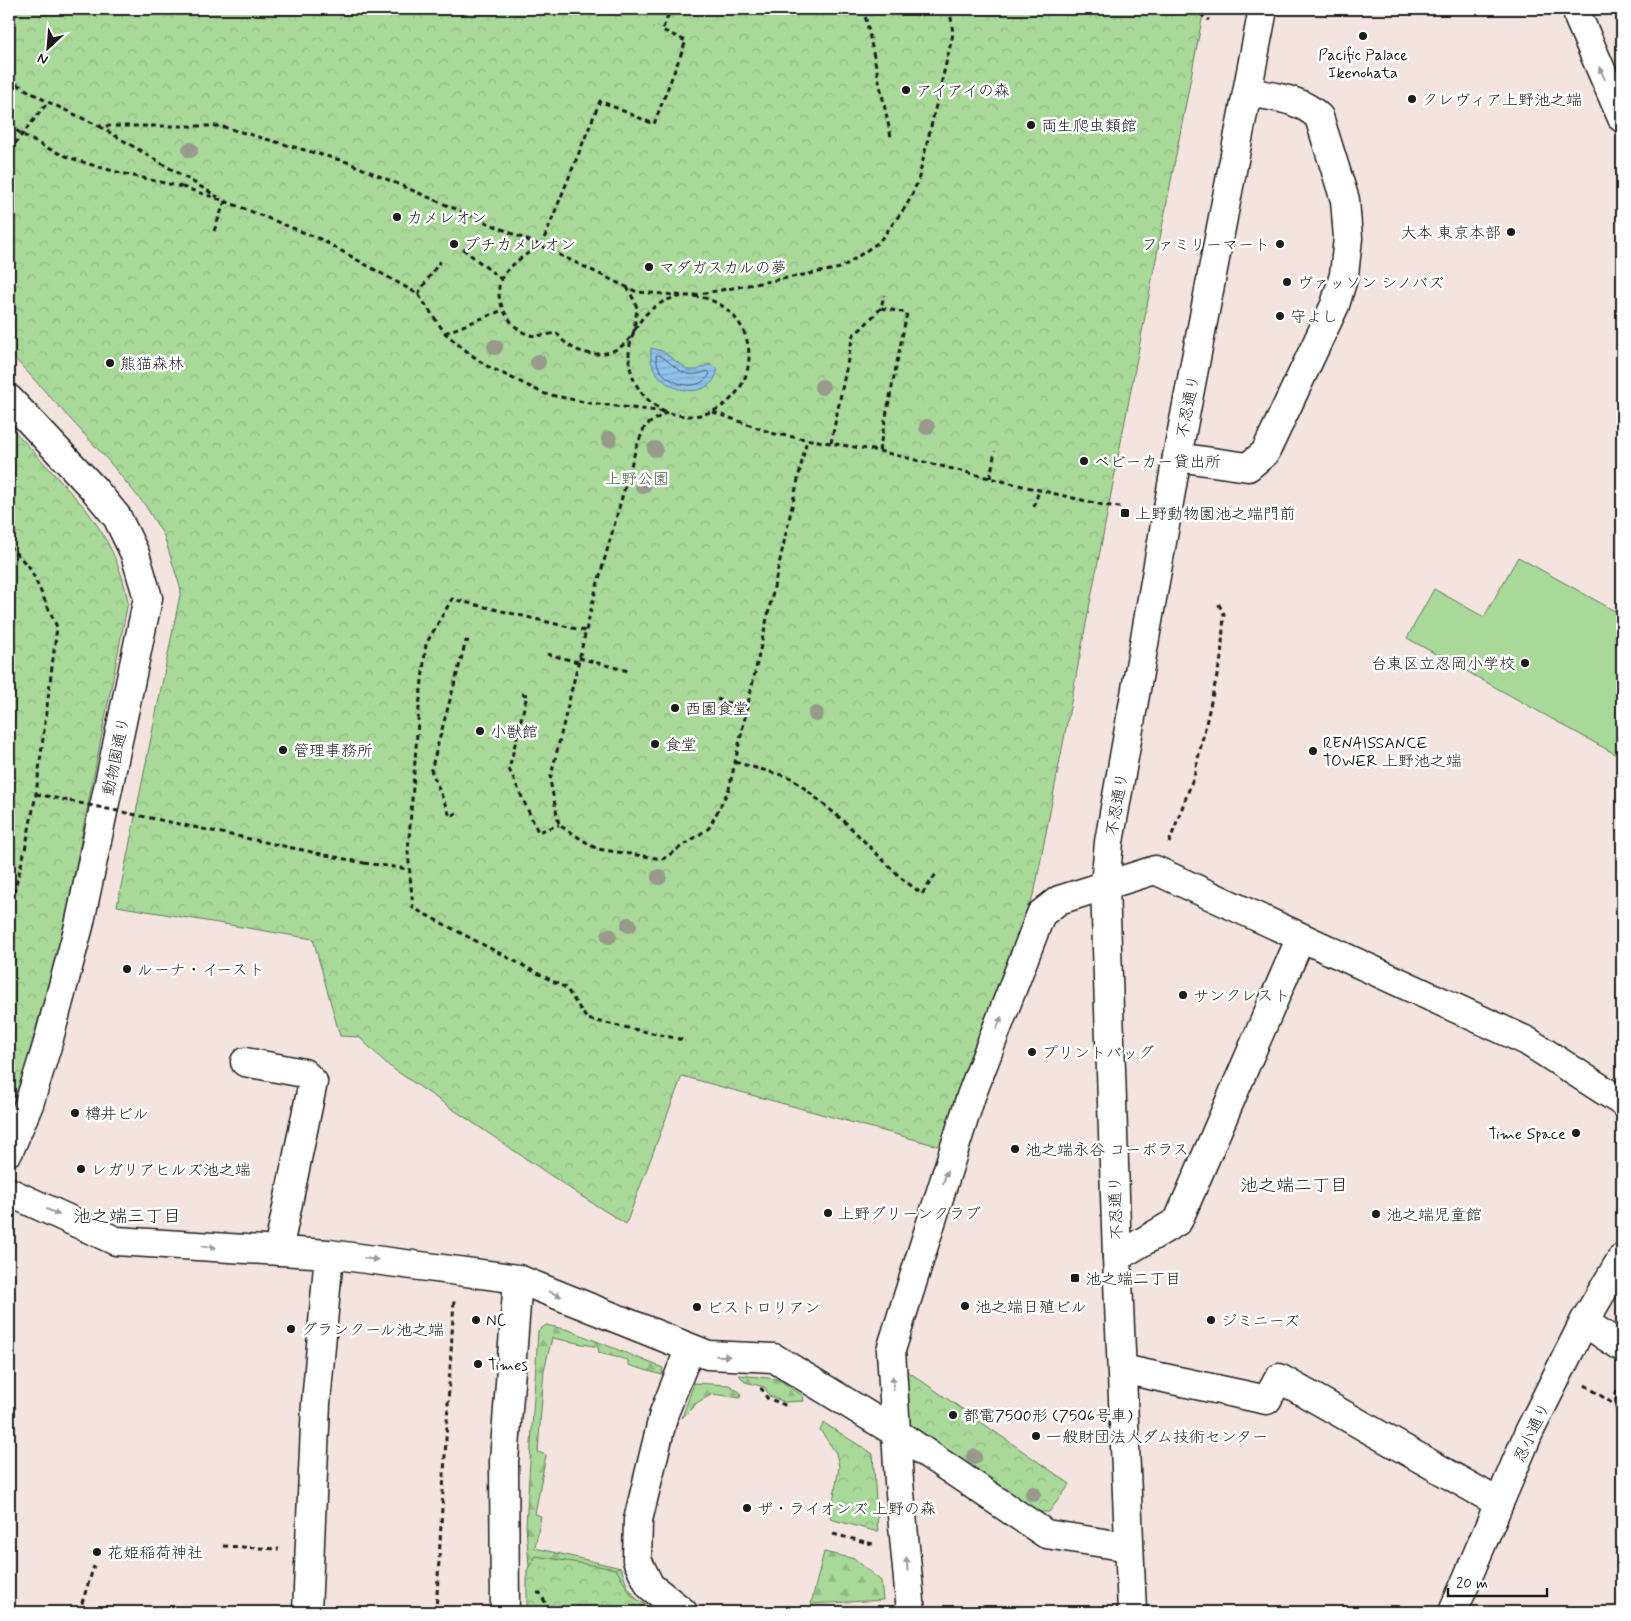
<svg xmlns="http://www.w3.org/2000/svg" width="1631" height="1621" font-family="Mynerve,'Klee One',sans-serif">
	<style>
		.forest { fill: url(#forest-firs); stroke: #627a5a }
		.park { fill: url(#park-crowns); stroke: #627a5a }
		.pitch { fill: #a8d999; stroke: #627a5a }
		.water { fill: url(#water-rules); stroke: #628099 }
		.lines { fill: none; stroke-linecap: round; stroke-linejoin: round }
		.shore { stroke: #4a5e6f; stroke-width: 1 }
		.minor-casing { stroke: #1c1c1c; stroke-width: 31 }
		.major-casing { stroke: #1c1c1c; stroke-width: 31 }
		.path { stroke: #1c1c1c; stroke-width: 3; stroke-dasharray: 5 4; stroke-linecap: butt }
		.minor { stroke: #fff; stroke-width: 28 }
		.major { stroke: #fff; stroke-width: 28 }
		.path-bridge { stroke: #1c1c1c; stroke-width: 3; stroke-dasharray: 5 4; stroke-linecap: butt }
		.tree { fill: #989a8c }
		.oneway { fill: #999 }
		.poi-dot { fill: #1c1c1c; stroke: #fff; stroke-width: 2 }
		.labels { text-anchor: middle; stroke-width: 5; stroke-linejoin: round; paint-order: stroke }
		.poi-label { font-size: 16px; fill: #1c1c1c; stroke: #fff; text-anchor: start }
		.street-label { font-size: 16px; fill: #1c1c1c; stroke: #fff }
		.park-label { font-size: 16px; fill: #4d5e48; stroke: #fff }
		.neighbourhood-label { font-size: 18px; fill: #1c1c1c; stroke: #fff }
	</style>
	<defs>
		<pattern id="forest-firs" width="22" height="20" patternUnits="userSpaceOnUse" patternTransform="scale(1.25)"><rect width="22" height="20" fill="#a8d999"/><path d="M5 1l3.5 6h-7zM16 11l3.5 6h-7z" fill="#90ba83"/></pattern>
		<pattern id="park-crowns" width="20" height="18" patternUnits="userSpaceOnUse" patternTransform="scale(1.25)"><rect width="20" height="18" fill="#a8d999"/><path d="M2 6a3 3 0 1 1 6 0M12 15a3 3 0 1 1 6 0" fill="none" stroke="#90ba83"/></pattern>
		<pattern id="water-rules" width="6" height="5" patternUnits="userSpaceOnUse" patternTransform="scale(1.25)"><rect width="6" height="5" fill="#90c2ec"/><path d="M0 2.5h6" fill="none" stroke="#7ca6ca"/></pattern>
	</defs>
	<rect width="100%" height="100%" fill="#f4e4df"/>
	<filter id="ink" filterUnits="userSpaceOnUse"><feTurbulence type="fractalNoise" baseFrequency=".02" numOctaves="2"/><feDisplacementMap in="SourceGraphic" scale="10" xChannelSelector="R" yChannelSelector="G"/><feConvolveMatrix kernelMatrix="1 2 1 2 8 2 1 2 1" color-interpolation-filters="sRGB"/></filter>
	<g filter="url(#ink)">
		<path class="forest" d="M546,1325L569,1330L663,1368L662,1375L628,1365V1360L599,1353L598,1347L552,1338L544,1370L538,1452L546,1455L535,1514L541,1516L535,1548L621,1568L627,1585L637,1600L659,1612H613L530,1580L526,1526L538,1331Z
			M739,1375L778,1379L803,1396L804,1401L785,1402L769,1396L765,1387L745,1382Z
			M694,1383L729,1385L741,1393L740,1398L713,1394L698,1402L682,1418Z
			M824,1552L855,1559L881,1581L883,1600L811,1604Z"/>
		<path class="park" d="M9,9H1204L1035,890L970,1057L942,1147L682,1076L626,1224L581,1196L389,1066L359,1037L340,1036L313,939L117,906L181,590L164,536L145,505L106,458L9,352Z
			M9,425L85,508C107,537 122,567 128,602L64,926L26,1065L9,1114Z
			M903,1368L1070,1484L1049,1512H1035L908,1425Z
			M824,1423L873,1454L878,1532L830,1519L839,1467L836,1453L820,1430Z
			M536,1556L616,1569L632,1596L656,1612H527V1570Z"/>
		<path class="pitch" d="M1518,557L1622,615V758L1407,638L1434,589L1484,617Z"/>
		<path class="water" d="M651,348L662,351L688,370H697L710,364L718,370C717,373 715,378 713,381C695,401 659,387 652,364C650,359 651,353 651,348Z"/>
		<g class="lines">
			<path class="shore" d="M659,355C679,367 682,381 708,371L710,374C697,397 655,381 656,356Z"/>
			<g class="minor-casing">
				<path id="minor" d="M1577,9L1579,19L1622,118
					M9,399L93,488L117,517L135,554L148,598L79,926L47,1046L29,1104L9,1151
					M1177,457L1248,467L1265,453L1335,305L1344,275L1348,238L1345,200L1319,117C1300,98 1273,97 1248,92
					M245,1062L304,1073L313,1082L278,1251
					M9,1192L116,1241L329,1254L518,1279L708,1355L774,1358L895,1432L1046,1534L1129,1547
					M1117,1257L1178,1221L1301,937
					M1584,1322L1622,1347
					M1122,1369L1267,1400L1279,1378L1499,1503
					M307,1612L316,1403L329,1254
					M505,1612L504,1461L518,1279
					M683,1612L650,1586L637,1560L638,1520L664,1413L690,1348
					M911,1612L899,1482L891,1350L971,1096L1041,914L1059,900L1155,870L1527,1041L1622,1102
					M1453,1612L1529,1432L1584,1322L1622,1258"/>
			</g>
			<g class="major-casing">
				<path id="major" d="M1132,1612L1117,1257L1105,885L1109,842L1177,457L1263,9"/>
			</g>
			<path class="path" d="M861,9L866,19L891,137
				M1193,9L1209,20
				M9,80L48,102L99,126H220L347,162L541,246L637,292L689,296L841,268L879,242L907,205L918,181L953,34L950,9
				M99,126L218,197
				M9,151L48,102
				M182,187L225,201L320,239L418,294L445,333L460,346L485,365L545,394L590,403L666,412
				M214,231L225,201
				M463,249L501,279
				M627,287C630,293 635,301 637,308C637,311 636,316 635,320C635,324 635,331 632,335C615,362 573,359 557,333C549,334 538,337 530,335C510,330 491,297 502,278C511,263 526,254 541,246L600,101L654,124L686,41L662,30L671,9
				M418,294L440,261
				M629 356a60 60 0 1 1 120 0a60 60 0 1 1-120 0Z
				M445,333L503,310
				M667,412L645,426L636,448L595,593L550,780L559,825L597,849L663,859L709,828L729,789L807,439
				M713,412L775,434L879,451L1039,490L1103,505L1120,507
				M831,443L853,335L862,328L881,308
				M879,451L907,313L881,308L884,295
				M990,478L995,451
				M1034,507L1039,490
				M9,546L30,568L57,627L36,794L25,850L9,911
				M585,631L452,599L426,644L419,708L408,852L413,908L566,988L587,1019L684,1040
				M547,654L578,662
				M579,658L628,671
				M522,694L527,695L509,769L538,832L559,825
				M717,699L747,709
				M735,762L792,778L846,823L901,878L922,894L936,874
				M36,794L70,801
				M457,813L450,816L431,770L466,641L472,642
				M1169,843L1194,776L1221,658L1224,614L1217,601
				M364,863L409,869
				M1622,1382L1615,1395L1622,1444
				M1585,1385L1622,1410
				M760,1389H762L767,1398L785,1405H790
				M833,1534L873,1544
				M223,1546L279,1549
				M537,1593H540L549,1609L553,1612
				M79,1612L94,1566
				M436,1612L454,1300"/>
			<use href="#minor" class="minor"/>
			<use href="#major" class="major"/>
			<path class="path-bridge" d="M9,125C59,163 123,173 182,187
				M70,801L364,863"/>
		</g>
		<g class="tree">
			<circle cx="190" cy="150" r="8"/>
			<circle cx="495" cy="347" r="8"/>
			<circle cx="538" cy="362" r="8"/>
			<circle cx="822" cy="387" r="8"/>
			<circle cx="927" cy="427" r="8"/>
			<circle cx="609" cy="439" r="8"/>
			<circle cx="655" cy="449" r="8"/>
			<circle cx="643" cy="486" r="8"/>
			<circle cx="816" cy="714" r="8"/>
			<circle cx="659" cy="877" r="8"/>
			<circle cx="629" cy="925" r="8"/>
			<circle cx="609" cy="936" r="8"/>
			<circle cx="974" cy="1457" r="8"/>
			<circle cx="1033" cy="1494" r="8"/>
		</g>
		<defs><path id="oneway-solid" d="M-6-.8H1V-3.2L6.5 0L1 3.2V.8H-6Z" transform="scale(1.25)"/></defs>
		<g class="oneway">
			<use href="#oneway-solid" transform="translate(1602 73) rotate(-114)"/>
			<use href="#oneway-solid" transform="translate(999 1023) rotate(-69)"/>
			<use href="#oneway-solid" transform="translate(945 1177) rotate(-73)"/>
			<use href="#oneway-solid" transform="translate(53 1212) rotate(25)"/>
			<use href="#oneway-solid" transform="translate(209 1247) rotate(3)"/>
			<use href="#oneway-solid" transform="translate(371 1259) rotate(7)"/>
			<use href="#oneway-solid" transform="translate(555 1294) rotate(22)"/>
			<use href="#oneway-solid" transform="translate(723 1356) rotate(2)"/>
			<use href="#oneway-solid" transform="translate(893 1383) rotate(-93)"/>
			<use href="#oneway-solid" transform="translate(907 1564) rotate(-95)"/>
		</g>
	</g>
	<g class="poi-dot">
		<circle cx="1363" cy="36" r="5"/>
		<circle cx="906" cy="90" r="5"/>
		<circle cx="1412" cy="99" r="5"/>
		<circle cx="1031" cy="125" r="5"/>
		<circle cx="397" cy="217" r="5"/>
		<circle cx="1511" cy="232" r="5"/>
		<circle cx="454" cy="244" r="5"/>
		<circle cx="1280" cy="244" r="5"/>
		<circle cx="649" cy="267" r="5"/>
		<circle cx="1287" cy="282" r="5"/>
		<circle cx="1280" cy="316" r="5"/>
		<circle cx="110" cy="363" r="5"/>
		<circle cx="1084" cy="461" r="5"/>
		<rect x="1120" y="508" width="10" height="10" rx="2.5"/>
		<circle cx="1525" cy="663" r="5"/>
		<circle cx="675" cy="708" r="5"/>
		<circle cx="480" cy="731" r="5"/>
		<circle cx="655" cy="744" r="5"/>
		<circle cx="283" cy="750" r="5"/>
		<circle cx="1313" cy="751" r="5"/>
		<circle cx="127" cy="969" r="5"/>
		<circle cx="1183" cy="995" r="5"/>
		<circle cx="1032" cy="1052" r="5"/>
		<circle cx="75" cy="1113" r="5"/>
		<circle cx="1576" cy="1133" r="5"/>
		<circle cx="1015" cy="1149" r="5"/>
		<circle cx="81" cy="1169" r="5"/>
		<circle cx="828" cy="1213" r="5"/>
		<circle cx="1376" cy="1214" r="5"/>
		<rect x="1070" y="1273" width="10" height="10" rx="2.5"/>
		<circle cx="965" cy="1306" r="5"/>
		<circle cx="697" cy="1307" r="5"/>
		<circle cx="476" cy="1320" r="5"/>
		<circle cx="1211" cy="1320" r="5"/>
		<circle cx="291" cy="1329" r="5"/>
		<circle cx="478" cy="1364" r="5"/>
		<circle cx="953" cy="1415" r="5"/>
		<circle cx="1036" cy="1436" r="5"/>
		<circle cx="747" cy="1508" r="5"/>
		<circle cx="97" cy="1552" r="5"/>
	</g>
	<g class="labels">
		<g class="poi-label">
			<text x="1363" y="60" text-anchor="middle">Pacific Palace<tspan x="1363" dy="18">Ikenohata</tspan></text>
			<text x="916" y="96">アイアイの森</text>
			<text x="1422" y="105">クレヴィア上野池之端</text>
			<text x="1041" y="131">両生爬虫類館</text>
			<text x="407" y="223">カメレオン</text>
			<text x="1501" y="238" text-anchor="end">大本 東京本部</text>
			<text x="464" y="250">プチカメレオン</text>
			<text x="1270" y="250" text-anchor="end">ファミリーマート</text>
			<text x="659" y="273">マダガスカルの夢</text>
			<text x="1297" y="288">ヴァッソン シノバズ</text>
			<text x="1290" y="322">守よし</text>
			<text x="120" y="369">熊猫森林</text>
			<text x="1094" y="467">ベビーカー貸出所</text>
			<text x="1135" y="519">上野動物園池之端門前</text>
			<text x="1515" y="669" text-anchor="end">台東区立忍岡小学校</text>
			<text x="685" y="714">西園食堂</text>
			<text x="490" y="737">小獣館</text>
			<text x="1323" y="748">RENAISSANCE<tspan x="1323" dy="18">TOWER 上野池之端</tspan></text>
			<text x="665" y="750">食堂</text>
			<text x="293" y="756">管理事務所</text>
			<text x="137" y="975">ルーナ・イースト</text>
			<text x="1193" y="1001">サンクレスト</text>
			<text x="1042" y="1058">プリントバッグ</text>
			<text x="85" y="1119">樽井ビル</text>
			<text x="1566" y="1139" text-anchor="end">Time Space</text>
			<text x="1025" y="1155">池之端永谷 コーポラス</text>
			<text x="91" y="1175">レガリアヒルズ池之端</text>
			<text x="838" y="1219">上野グリーンクラブ</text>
			<text x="1386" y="1220">池之端児童館</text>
			<text x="1085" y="1284">池之端二丁目</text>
			<text x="975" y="1312">池之端日殖ビル</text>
			<text x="707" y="1313">ビストロリアン</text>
			<text x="486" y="1326">NC</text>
			<text x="1221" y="1326">ジミニーズ</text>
			<text x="301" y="1335">グランクール池之端</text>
			<text x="488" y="1370">Times</text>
			<text x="963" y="1421">都電7500形 (7506号車)</text>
			<text x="1046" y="1442">一般財団法人ダム技術センター</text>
			<text x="757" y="1514">ザ・ライオンズ 上野の森</text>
			<text x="107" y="1558">花姫稲荷神社</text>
		</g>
		<g class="street-label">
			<text transform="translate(1187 406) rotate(-79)" y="6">不忍通り</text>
			<text transform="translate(115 756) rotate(-78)" y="6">動物園通り</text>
			<text transform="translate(1116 804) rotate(-80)" y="6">不忍通り</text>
			<text transform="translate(1115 1208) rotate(-92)" y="6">不忍通り</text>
			<text transform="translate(1531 1432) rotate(-65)" y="6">忍小通り</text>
		</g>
		<g class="park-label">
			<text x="637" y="484">上野公園</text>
		</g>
		<g class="neighbourhood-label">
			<text x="1294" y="1191">池之端二丁目</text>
			<text x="127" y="1222">池之端三丁目</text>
		</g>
	</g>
	<rect width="1631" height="1621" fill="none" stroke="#fff" stroke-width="30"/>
	<rect x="15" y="15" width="1601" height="1591" fill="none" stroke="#1c1c1c" stroke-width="2" filter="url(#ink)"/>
	<g transform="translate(48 48) rotate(206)" stroke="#ffffff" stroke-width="4" paint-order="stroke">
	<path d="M0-4L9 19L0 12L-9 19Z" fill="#1c1c1c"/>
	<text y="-8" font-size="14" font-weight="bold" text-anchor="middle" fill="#1c1c1c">N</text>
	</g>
	<path d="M1448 1588v8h99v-8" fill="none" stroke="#1c1c1c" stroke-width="2.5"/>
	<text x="1456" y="1588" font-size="15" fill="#1c1c1c" stroke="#ffffff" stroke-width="4" paint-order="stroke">20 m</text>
</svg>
